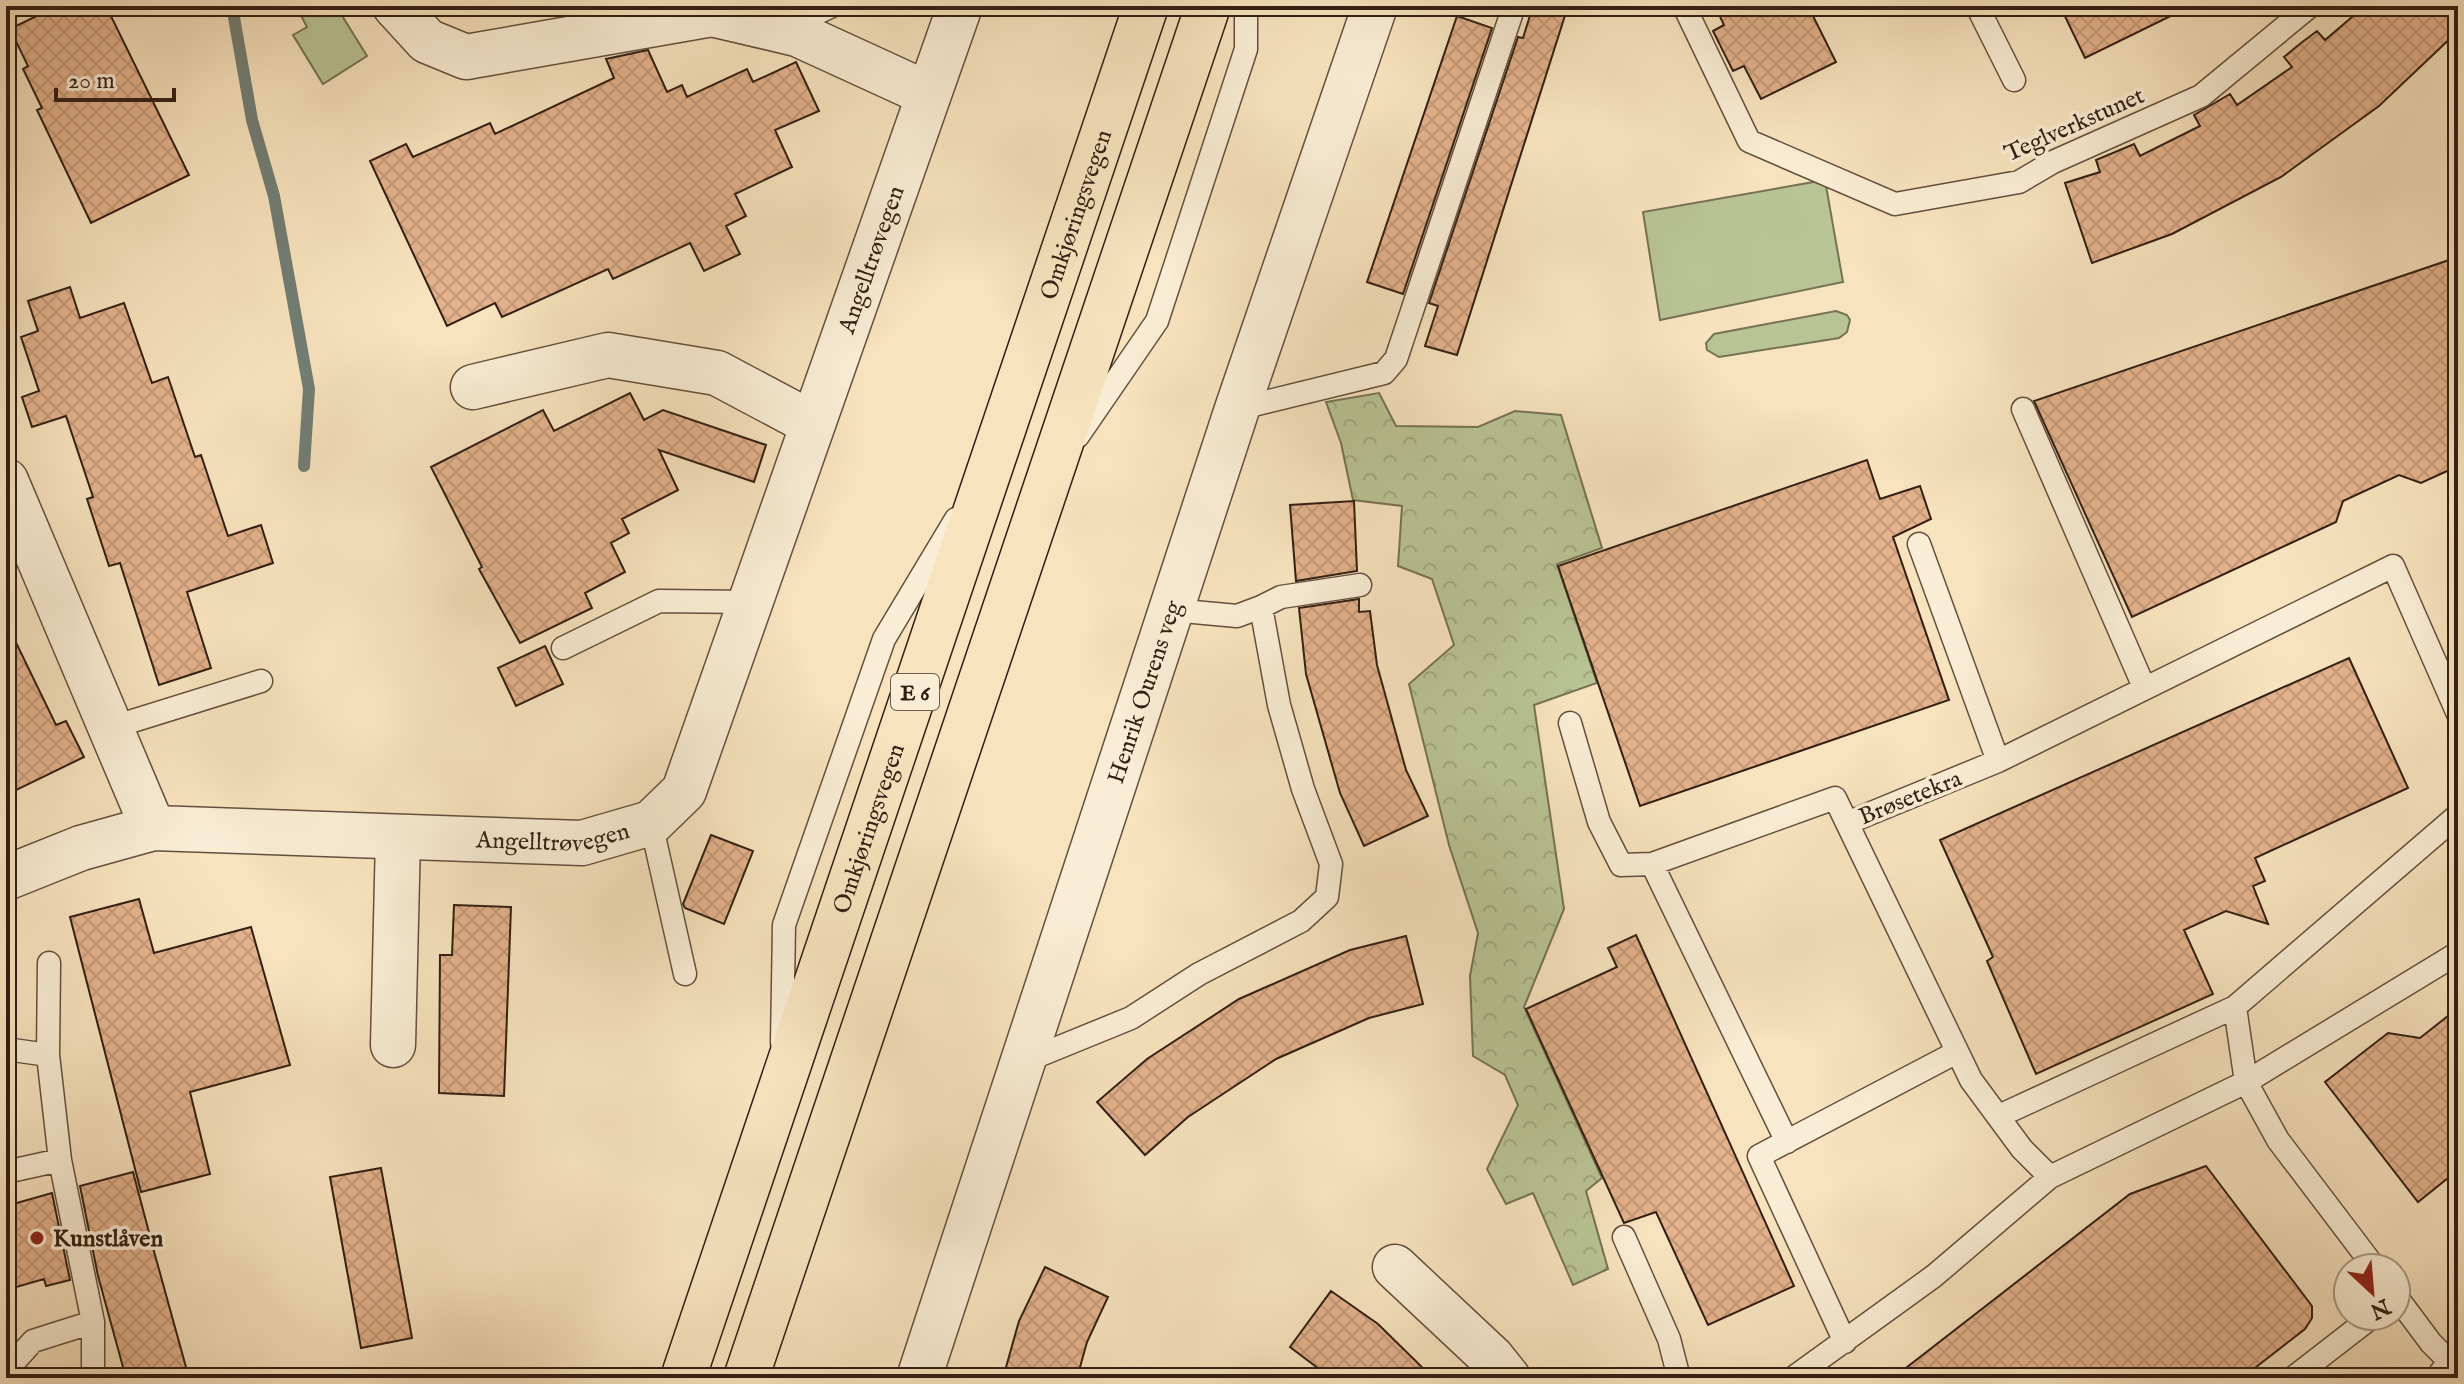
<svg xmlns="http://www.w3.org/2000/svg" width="2464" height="1384" font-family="'IM FELL English',serif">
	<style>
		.forest { fill: url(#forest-crowns); stroke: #767254; stroke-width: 2 }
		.park { fill: #b9c494; stroke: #767254; stroke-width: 2 }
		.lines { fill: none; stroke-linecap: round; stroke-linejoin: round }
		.stream { stroke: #727e74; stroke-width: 12 }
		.building { fill: url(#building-cross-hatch); stroke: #321f14; stroke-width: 2 }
		.service-casing { stroke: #63503e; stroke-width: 25 }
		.minor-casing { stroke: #63503e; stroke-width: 47 }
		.trunk-casing { stroke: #321f14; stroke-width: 47 }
		.service { stroke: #faedd5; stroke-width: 22 }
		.minor { stroke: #faedd5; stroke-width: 44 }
		.trunk { stroke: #f7e3be; stroke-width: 44 }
		.poi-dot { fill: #8f2418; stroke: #faedd5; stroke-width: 3 }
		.labels { text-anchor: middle; stroke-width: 7; stroke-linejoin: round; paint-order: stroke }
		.shield { fill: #faedd5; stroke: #6e5d4e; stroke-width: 2 }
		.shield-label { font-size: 22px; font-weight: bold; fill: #321f14 }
		.street-label { font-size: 24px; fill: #321f14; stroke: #faedd5 }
		.poi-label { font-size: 24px; font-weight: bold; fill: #321f14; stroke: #faedd5; text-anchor: start }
	</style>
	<defs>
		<pattern id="forest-crowns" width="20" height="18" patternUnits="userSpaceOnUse" patternTransform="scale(2)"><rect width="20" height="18" fill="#b9c494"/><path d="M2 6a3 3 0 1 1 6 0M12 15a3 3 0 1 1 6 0" fill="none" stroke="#a0a87f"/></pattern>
		<pattern id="building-cross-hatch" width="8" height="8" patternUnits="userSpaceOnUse" patternTransform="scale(2)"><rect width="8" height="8" fill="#e4b28c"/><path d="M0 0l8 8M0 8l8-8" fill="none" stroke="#c49978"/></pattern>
	</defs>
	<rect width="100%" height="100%" fill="#f7e3be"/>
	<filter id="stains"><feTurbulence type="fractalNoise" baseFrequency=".0025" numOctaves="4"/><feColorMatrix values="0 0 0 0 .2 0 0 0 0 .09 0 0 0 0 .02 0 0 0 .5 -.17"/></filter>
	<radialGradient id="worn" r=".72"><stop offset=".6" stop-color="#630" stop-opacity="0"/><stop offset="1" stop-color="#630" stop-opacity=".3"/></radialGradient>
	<path class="forest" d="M1379,393L1396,426L1478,427L1515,411L1561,415L1602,548L1557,564L1597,683L1534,705L1564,909L1524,1007L1602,1178L1586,1191L1608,1269L1573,1285L1533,1193L1506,1204L1487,1169L1518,1105L1505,1075L1473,1056L1470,976L1478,933L1449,845L1409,684L1454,645L1432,579L1398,566L1402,506L1353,500L1341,443L1326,402Z"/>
	<path class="park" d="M296,6H336L367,56L323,84L293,35L307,27Z
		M1825,180L1843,282L1660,320L1643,212Z
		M1836,311L1847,315L1850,320L1847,332L1839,338L1719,357L1707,350L1706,343L1714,334Z"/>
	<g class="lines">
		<path class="stream" d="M232,6L252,120L274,196L309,389L304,466"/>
	</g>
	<path class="building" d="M57,6H106L189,175L91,223L37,110L42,108L23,69L28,66L10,29Z
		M1533,6H1568L1457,355L1425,346L1438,306L1429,303L1518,37L1523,38Z
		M1715,6H1808L1836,62L1761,99L1744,66L1733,71L1713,31L1724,25Z
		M2060,6H2191L2085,58Z
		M2365,6H2458V31L2379,106L2281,177L2172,234L2092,263L2065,183L2100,172L2096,160L2134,144L2140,156L2200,126L2194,115L2230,94L2237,105L2292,67L2284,57L2301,43L2317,31L2325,40Z
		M1457,16L1492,28L1403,294L1367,282Z
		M648,50L667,92L682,85L687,97L747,69L753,82L796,62L819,111L775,130L792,167L735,194L746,216L726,226L740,254L704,271L690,243L613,279L608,269L502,317L495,303L447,326L370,161L406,144L413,157L490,123L495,134L614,78L606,59Z
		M2458,257V466L2421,483L2399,475L2343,501L2336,522L2132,617L2034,401Z
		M70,287L80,318L124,303L152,383L168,377L195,457L201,455L228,536L261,525L273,563L187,592L211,668L159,685L120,563L109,566L87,499L93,497L66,416L32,427L22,397L39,391L21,337L38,331L28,301Z
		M630,393L644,420L663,410L766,445L754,482L659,450L678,490L622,519L629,533L611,543L625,572L585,593L592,608L520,643L479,569L482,567L431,467L543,410L554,431Z
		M1867,460L1880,499L1920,486L1931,519L1893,537L1949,700L1640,806L1558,566Z
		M1354,501L1357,571L1296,581L1290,505Z
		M1359,599V612L1370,611L1377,665L1406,770L1428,816L1364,846L1340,793L1306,674L1299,608Z
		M6,622L56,725L66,721L84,757L6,795Z
		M545,646L563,684L516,706L498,668Z
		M2349,658L2408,788L2255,858L2265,881L2253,886L2268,924L2226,911L2184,930L2213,994L2036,1074L1987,961L1993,957L1940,840Z
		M711,835L753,851L724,924L685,908L683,904Z
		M139,899L154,953L251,927L290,1065L190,1092L210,1174L141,1192L70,917Z
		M454,905L511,907L504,1096L439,1093L440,955H452Z
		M1636,935L1794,1286L1708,1325L1656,1212L1624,1223L1526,1009L1617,967L1608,948Z
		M1406,936L1423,1004L1369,1018L1276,1059L1188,1117L1145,1155L1097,1102L1147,1059L1239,999L1350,950Z
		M2458,1008V1170L2418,1202L2325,1082L2388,1033L2420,1038Z
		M2206,1166L2312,1306V1318L2305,1329L2242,1378H1893L2130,1194Z
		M381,1168L412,1338L361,1348L330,1177Z
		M133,1172L155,1255L189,1378H126L98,1276L80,1186Z
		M52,1193L70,1280L46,1286L44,1279L6,1290V1206Z
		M1045,1267L1108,1297L1087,1342L1077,1378H1003L1019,1321Z
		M1331,1291L1378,1324L1433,1378H1331L1290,1347Z"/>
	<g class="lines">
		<g class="service-casing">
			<path id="service" d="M1684,6L1749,141L1895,204L2019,182L2053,162L2201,96L2310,6
				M1977,6L2014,80
				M797,34L815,14L832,6
				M1237,409L1384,373L1396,359L1514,6
				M2023,409L2144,687
				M1078,436L1157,321L1246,49V6
				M1919,544L1998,761
				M1261,607L1281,597L1360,585
				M563,648L659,601L750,602
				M2458,714L2393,566L1998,761L1847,823L1971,1080L2022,1149L2050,1177L2246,1082L2458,953
				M1570,723L1599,822L1621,865L1652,864L1787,1142
				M110,728L261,681
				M651,823L685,974
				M1652,864L1835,798L1847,823
				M2235,1007L2246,1082L2278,1140L2375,1268
				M782,1043L784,925L884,639L956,519
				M6,1049L48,1055L60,1160L6,1172
				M48,1055L49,963
				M1023,1062L1131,1018L1199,974L1301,921L1327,897L1331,864L1303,789L1279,705L1261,607L1237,616L1172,610
				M1999,1116L2235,1007L2458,815
				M60,1160L93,1322V1378
				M1624,1237L1669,1339L1679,1378
				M2396,1296L2431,1343L2458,1370
				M1845,1342L1759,1156L1957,1052
				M6,1371L33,1341L93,1322
				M1793,1378L1934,1276L2050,1177
				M2293,1378L2373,1316"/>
		</g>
		<g class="minor-casing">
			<g id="minor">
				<path d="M395,6L427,41L466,57L712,14L797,34L928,94"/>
				<path d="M473,387L608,355L717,373L811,423"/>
				<path d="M6,481L153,828"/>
				<path id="s1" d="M6,878L81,848L153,828L582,843L651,823L684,791L960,6"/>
				<path d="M393,1045L398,838"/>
				<path d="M1395,1267L1492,1358L1508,1378"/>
				<path id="s2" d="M919,1378L1237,409L1375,6"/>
				<path d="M2450,1378L2458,1372"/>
			</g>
		</g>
		<g class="trunk-casing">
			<g id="trunk">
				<path id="s3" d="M683,1378L1146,6"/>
				<path d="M746,1378L1208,6"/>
			</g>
		</g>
		<use href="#service" class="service"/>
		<use href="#minor" class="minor"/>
		<use href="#trunk" class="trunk"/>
	</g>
	<circle class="poi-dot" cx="37" cy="1238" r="8"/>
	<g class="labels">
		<rect class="shield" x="891" y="674" width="48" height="36" rx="6"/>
		<g class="shield-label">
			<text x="915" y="700">E 6</text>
		</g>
		<g class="street-label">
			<text transform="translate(2074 124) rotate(-24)" y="8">Teglverkstunet</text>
			<text dy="8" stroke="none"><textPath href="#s3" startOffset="1228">Omkjøringsvegen</textPath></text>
			<text dy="8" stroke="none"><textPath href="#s1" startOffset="1266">Angelltrøvegen</textPath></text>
			<text dy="8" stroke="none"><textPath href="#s2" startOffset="722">Henrik Ourens veg</textPath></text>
			<text transform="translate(1910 797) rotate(-22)" y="8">Brøsetekra</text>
			<text dy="8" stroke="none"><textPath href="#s3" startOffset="580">Omkjøringsvegen</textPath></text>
			<text dy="8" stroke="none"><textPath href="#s1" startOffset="556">Angelltrøvegen</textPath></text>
		</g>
		<g class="poi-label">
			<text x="53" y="1246">Kunstlåven</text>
		</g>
	</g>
	<rect width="2464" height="1384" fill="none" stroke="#f7e3be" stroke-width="32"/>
	<rect x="8" y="8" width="2448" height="1368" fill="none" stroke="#321f14" stroke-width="4"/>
	<rect x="16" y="16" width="2432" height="1352" fill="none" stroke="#321f14" stroke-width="2"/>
	<g transform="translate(2372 1292) rotate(154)"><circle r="38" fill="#faedd5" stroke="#aa9b88" stroke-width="2"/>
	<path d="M0-6L14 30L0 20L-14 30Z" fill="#8f2418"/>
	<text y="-12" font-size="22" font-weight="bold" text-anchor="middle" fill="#321f14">N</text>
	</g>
	<path d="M56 88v12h118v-12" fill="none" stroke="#321f14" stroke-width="4"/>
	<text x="68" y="88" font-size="24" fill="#321f14" stroke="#faedd5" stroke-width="6" paint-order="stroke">20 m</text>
	<rect width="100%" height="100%" filter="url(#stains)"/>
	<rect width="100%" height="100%" fill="url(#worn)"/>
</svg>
